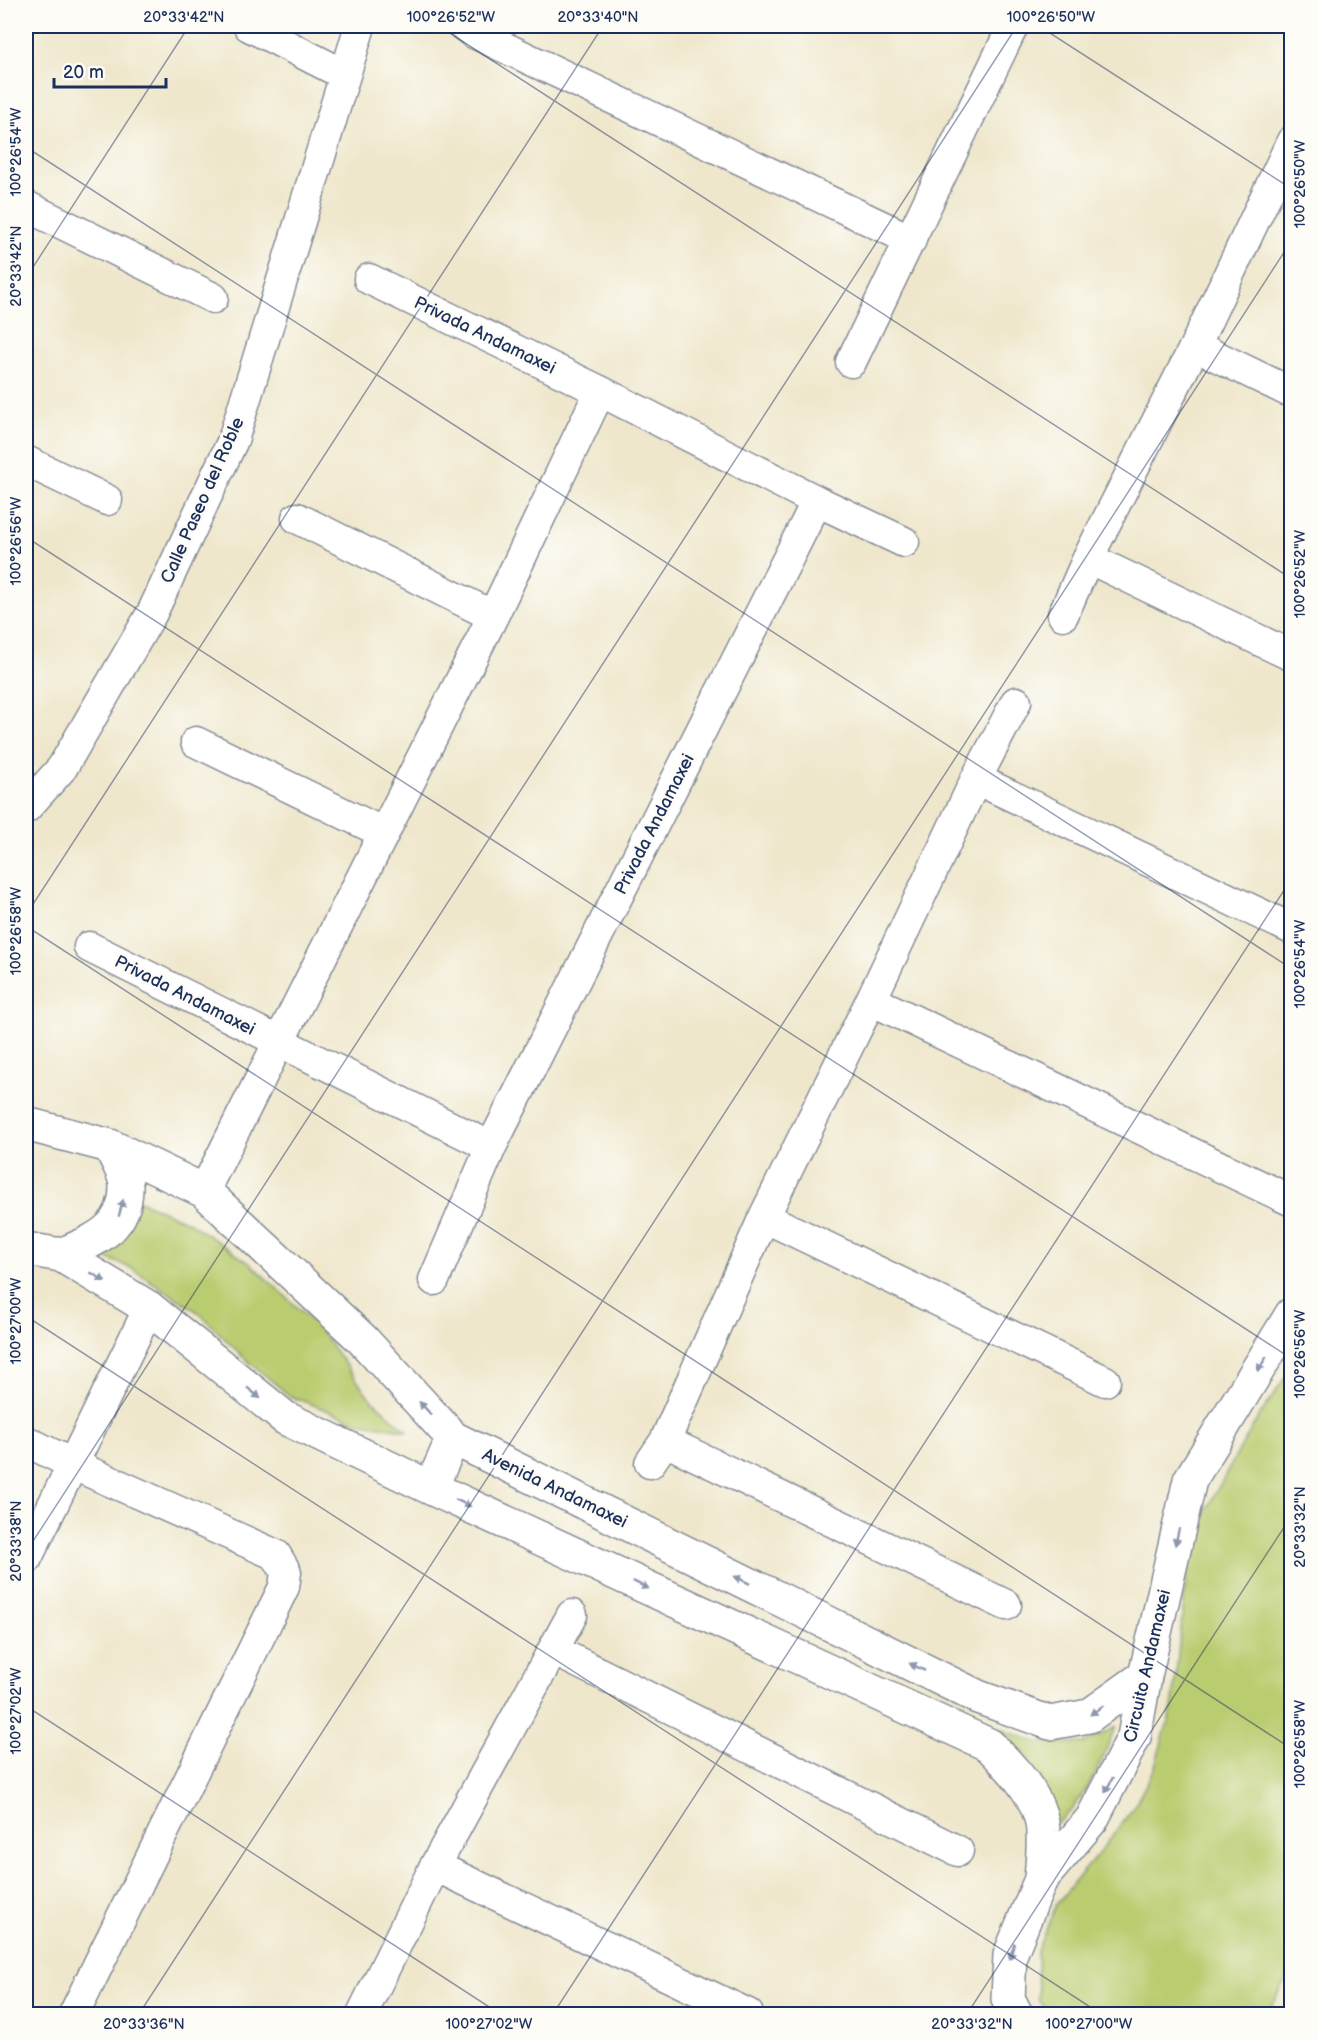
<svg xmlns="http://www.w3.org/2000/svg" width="1317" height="2040" font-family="'Balsamiq Sans',sans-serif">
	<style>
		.green { fill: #bacc70; stroke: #6a7e67; stroke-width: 1.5 }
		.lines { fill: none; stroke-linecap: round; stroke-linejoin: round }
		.minor-casing { stroke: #858b95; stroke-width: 33 }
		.tertiary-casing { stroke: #858b95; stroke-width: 36 }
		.minor { stroke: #fff; stroke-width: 30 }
		.tertiary { stroke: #fff; stroke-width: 33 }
		.oneway { fill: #8d97ae }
		.ticks { fill: none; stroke: #1b2f5e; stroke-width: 1.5; stroke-opacity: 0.45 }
		.labels { text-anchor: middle; stroke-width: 6; stroke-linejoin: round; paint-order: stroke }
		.street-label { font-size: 18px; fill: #1b2f5e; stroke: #fdfcf7 }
		.neatline { fill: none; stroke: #1b2f5e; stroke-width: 2 }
		.ticks-label { font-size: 15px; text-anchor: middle; fill: #1b2f5e }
	</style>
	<rect width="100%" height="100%" fill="#fdfcf7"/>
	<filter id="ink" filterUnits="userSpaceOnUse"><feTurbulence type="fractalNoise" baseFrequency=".0167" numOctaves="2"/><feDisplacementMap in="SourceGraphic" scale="12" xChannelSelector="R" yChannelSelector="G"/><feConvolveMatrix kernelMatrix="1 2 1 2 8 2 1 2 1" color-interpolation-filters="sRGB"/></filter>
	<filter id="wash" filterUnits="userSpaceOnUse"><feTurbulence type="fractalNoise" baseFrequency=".008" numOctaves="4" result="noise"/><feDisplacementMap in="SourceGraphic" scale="24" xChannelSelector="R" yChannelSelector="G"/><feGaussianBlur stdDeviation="1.35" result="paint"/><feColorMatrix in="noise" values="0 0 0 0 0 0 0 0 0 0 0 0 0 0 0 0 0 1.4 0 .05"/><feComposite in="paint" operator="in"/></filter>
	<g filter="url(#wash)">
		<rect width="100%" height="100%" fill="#efe7cc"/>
		<path class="green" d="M131,1197L190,1223L251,1264L317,1326L370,1398L407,1431L358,1422L290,1396L244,1358L198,1312L131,1268L90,1251Z
			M1286,1376L1292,1383L1291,1969L1268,2014H1049L1038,2000L1037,1951L1057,1903L1099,1853L1134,1807L1154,1769L1172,1708L1188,1564L1207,1508L1253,1426Z
			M1116,1727L1095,1776L1073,1809L1054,1826L1049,1798L1028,1759L999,1729L1037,1742L1084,1743Z"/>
	</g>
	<g filter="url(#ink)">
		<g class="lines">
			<g class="minor-casing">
				<path id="minor" d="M249,26L345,75
					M464,26L472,32L911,240
					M26,206L213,298
					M369,279L600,391L817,501L904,542
					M1195,346L1292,393
					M851,362L1013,26
					M26,461L107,500
					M297,518L493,616
					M1088,558L1292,656
					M1063,615L1088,558L1195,346L1292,141
					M196,742L384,833
					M976,779L1292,929
					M26,808L62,768L152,613L233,440L360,26
					M89,947L491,1147L817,501
					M871,1000L1292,1201
					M204,1191L493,616L600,391
					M764,1217L1105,1381
					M434,1280L491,1147
					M26,1441L74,1465L276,1555L286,1572L284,1587L74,2014
					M665,1441L1006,1605
					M650,1463L665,1441L764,1217L871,1000L976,779L1016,702
					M26,1560L149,1308
					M553,1650L958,1851
					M435,1866L748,2014
					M362,2014L435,1866L572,1615"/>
			</g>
			<g class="tertiary-casing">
				<path id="tertiary" d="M26,1124L110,1146L204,1191L362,1339L453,1438L978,1697L1050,1723L1089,1716L1145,1676
					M26,1249L61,1255L149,1308L285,1418L431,1488L989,1745C1011,1767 1042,1798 1043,1832C1044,1848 1042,1864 1041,1879
					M61,1255C95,1240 127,1229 126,1185C125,1173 115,1157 110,1146
					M431,1488L453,1438
					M1016,2014L1008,1999L1010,1955L1041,1879L1092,1819L1134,1737L1145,1676L1190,1480L1292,1314"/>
			</g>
			<use href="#minor" class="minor"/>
			<use href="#tertiary" class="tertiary"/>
		</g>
		<defs><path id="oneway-solid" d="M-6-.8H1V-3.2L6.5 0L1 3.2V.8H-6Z" transform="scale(1.5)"/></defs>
		<g class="oneway">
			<use href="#oneway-solid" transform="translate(121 1208) rotate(-75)"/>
			<use href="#oneway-solid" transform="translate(98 1277) rotate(31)"/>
			<use href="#oneway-solid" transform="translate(1262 1364) rotate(122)"/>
			<use href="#oneway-solid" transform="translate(254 1393) rotate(39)"/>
			<use href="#oneway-solid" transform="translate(425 1408) rotate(-133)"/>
			<use href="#oneway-solid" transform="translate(463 1503) rotate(25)"/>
			<use href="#oneway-solid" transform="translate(1177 1537) rotate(103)"/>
			<use href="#oneway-solid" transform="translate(742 1580) rotate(-154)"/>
			<use href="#oneway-solid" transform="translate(641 1585) rotate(25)"/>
			<use href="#oneway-solid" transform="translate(917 1667) rotate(-154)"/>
			<use href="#oneway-solid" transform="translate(1097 1710) rotate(145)"/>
			<use href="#oneway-solid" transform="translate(1109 1785) rotate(117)"/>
			<use href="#oneway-solid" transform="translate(1012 1951) rotate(106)"/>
		</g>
	</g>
	<path class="ticks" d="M439,26L1292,579M1039,26L1292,189M26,147L1292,969M26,278L189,26M26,537L1292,1359M26,915L603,26M26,926L1292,1749M26,1316L1101,2014M26,1552L1017,26M26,1706L500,2014M139,2014L1292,240M553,2014L1292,878M967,2014L1292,1515"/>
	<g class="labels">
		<g class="street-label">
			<text transform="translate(485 335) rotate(26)" y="6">Privada Andamaxei</text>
			<text transform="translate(202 500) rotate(-66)" y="6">Calle Paseo del Roble</text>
			<text transform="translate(654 824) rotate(-63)" y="6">Privada Andamaxei</text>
			<text transform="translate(185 995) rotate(27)" y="6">Privada Andamaxei</text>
			<text transform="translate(555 1488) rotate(26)" y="6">Avenida Andamaxei</text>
			<text transform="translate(1147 1666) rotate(-77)" y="6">Circuito Andamaxei</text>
		</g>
	</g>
	<rect width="1317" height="2040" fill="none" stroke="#fdfcf7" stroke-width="66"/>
	<path d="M54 78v9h112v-9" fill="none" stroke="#1b2f5e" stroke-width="3"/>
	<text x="63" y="78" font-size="18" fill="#1b2f5e" stroke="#fdfcf7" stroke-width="4.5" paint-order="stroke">20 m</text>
	<rect x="33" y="33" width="1251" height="1974" class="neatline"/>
	<g class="ticks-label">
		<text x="184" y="22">20°33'42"N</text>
		<text x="451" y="22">100°26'52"W</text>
		<text x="598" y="22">20°33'40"N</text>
		<text x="1051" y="22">100°26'50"W</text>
		<text transform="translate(16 152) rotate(-90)" y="5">100°26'54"W</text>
		<text transform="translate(1300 184) rotate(-90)" y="5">100°26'50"W</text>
		<text transform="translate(16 266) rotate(-90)" y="5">20°33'42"N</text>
		<text transform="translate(16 541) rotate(-90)" y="5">100°26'56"W</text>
		<text transform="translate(1300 574) rotate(-90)" y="5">100°26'52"W</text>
		<text transform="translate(16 931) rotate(-90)" y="5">100°26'58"W</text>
		<text transform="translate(1300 964) rotate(-90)" y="5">100°26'54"W</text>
		<text transform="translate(16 1321) rotate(-90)" y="5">100°27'00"W</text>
		<text transform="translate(1300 1354) rotate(-90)" y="5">100°26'56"W</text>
		<text transform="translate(1300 1527) rotate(-90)" y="5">20°33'32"N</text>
		<text transform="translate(16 1541) rotate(-90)" y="5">20°33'38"N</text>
		<text transform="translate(16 1711) rotate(-90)" y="5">100°27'02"W</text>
		<text transform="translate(1300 1744) rotate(-90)" y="5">100°26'58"W</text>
		<text x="144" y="2029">20°33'36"N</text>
		<text x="489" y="2029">100°27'02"W</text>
		<text x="972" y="2029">20°33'32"N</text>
		<text x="1089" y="2029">100°27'00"W</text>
	</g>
</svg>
